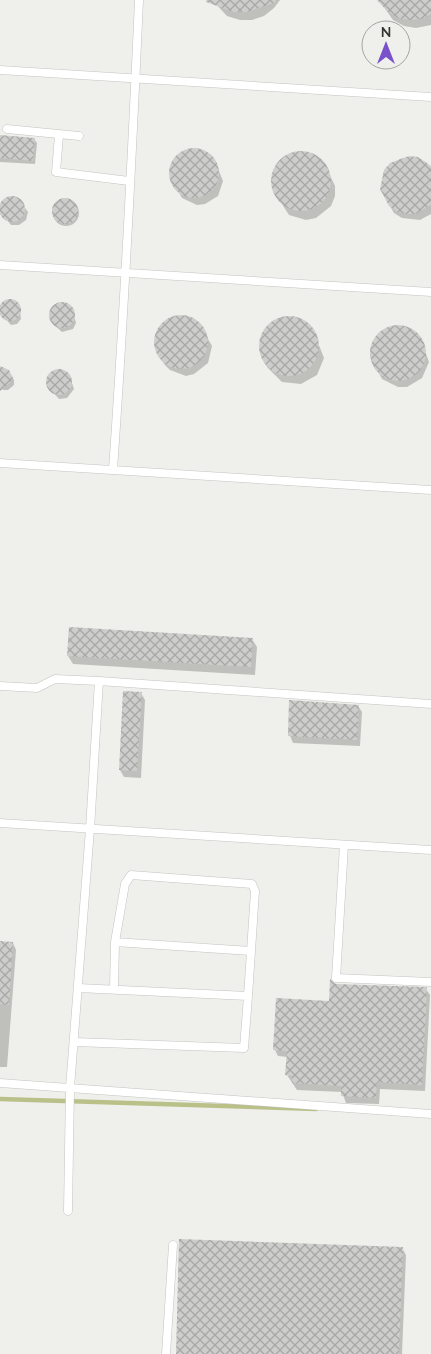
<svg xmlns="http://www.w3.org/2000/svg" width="431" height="1354" font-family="Mulish,sans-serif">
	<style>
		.shadow { fill: #0003 }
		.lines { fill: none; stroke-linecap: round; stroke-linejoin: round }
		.stream { stroke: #b9c188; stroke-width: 4.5 }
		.building { fill: url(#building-cross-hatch) }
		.lane-casing { stroke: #c3c4c1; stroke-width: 9 }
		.lane { stroke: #fff; stroke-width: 8 }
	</style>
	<defs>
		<pattern id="building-cross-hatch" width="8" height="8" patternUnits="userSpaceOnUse" patternTransform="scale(1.25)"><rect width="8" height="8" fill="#cdcecb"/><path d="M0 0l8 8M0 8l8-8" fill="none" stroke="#a7a8a5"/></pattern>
	</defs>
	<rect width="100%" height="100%" fill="#efefec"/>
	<path class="shadow" d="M212,0H280L274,8L264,16L252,20H240L227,16Z
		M379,0H431V25L416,28L404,26L393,20Z
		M0,136L34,139L37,143L35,164L0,162Z
		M194,149L209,154L214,159L223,181L218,196L205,204L197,205L182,198L170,176L173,160L186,150Z
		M301,152L311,154L319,159L326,167L335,186V196L331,206L316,218L306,220L289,215L273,190V172L284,158Z
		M409,157L426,162L431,169V214L420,220L402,218L394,213L390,206L385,171L400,159Z
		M9,197H17L28,212L26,220L19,225H11L1,212V204Z
		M53 213a13 13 0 1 1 26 0a13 13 0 1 1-26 0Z
		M6,301H13L20,310L21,319L17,324L11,325L1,314L2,305Z
		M59,303L70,307L73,312L76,323L73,329L62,332L52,323L49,315L52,308Z
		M183,316L199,323L212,346L208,363L194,374L186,376L170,370L164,364L155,341L161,326L175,317Z
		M289,317L307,323L313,330L324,358L317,375L301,384L282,382L268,368L263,359L260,340L264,331L280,319Z
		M406,327L420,338L429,362L422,378L407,387H398L382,379L370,356L375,339L389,328Z
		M61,370L70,377L74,389L67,398L59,399L47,385L48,377L53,371Z
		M0,371L11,375L14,380V385L8,390H3L0,386Z
		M70,629L252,639L257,647L255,675L73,664L68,656Z
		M124,693H141L145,700L141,778L124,777L120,770Z
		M290,701L358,706L362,712L360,746L293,743L290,736Z
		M0,942L13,943L16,950L7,1067H0Z
		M335,985L426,989L430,995L425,1091L380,1089L379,1104L346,1103L342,1092L297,1090L287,1075L288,1057L278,1056L275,1050L330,1002Z
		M402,1248L406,1255L402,1354H177Z"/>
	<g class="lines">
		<path class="stream" d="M0,1099L316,1109"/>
	</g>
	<path class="building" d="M206,0H275L276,2L247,12H234L206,2Z
		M377,0H431V14L422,19L410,20L398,18L387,11Z
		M0,135L35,138L33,161L0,158Z
		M169 173a25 25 0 1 1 50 0a25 25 0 1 1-50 0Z
		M271 181a30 30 0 1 1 60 0a30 30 0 1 1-60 0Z
		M409,156L418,157L431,166V205L416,214H406L397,212L389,206L380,189L384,170L390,163Z
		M-1 209a13 13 0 1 1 26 0a13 13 0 1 1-26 0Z
		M52 211a13 13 0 1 1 26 0a13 13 0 1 1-26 0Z
		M-1 310a11 11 0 1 1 22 0a11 11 0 1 1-22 0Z
		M49 315a13 13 0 1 1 26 0a13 13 0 1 1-26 0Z
		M154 342a27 27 0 1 1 54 0a27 27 0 1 1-54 0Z
		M259 346a30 30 0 1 1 60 0a30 30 0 1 1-60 0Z
		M370 353a28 28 0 1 1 56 0a28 28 0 1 1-56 0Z
		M0,366L9,370L13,378L10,383L0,391Z
		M46 382a13 13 0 1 1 26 0a13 13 0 1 1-26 0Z
		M69,627L253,638L251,667L67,656Z
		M123,691L142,692L137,771L119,770Z
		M289,700L359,705L357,740L288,736Z
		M0,941L13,942L9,1005L0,1004Z
		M330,979L336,984L427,987L422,1085L377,1082L376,1098L341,1096V1086L292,1083V1076L285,1075L287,1051L273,1050L276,998L329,1001Z
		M179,1239L403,1247L399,1354H176Z"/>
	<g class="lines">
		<g class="lane-casing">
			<path id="lane" d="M0,70L431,97
				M7,129L79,136
				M59,135L56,172L129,181
				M0,265L431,292
				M0,463L431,490
				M113,470C124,313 132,157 139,0
				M0,686L37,688L55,679L99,681L431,704
				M0,823L431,850
				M344,845L336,978L431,982
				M78,988L248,996L255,891L252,884L131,875L125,884L115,942
				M114,989L115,942L251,951
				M74,1042L244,1048L248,996
				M0,1083L431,1114
				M68,1211L70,1088L90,829L99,681
				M166,1354L173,1245"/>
		</g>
		<use href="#lane" class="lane"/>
	</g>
	<g transform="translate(386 45)"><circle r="24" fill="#efefec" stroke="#a4a4a2"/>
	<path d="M0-4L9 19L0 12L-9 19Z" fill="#7951cb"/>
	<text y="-8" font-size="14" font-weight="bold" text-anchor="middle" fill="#343433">N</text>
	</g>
</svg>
